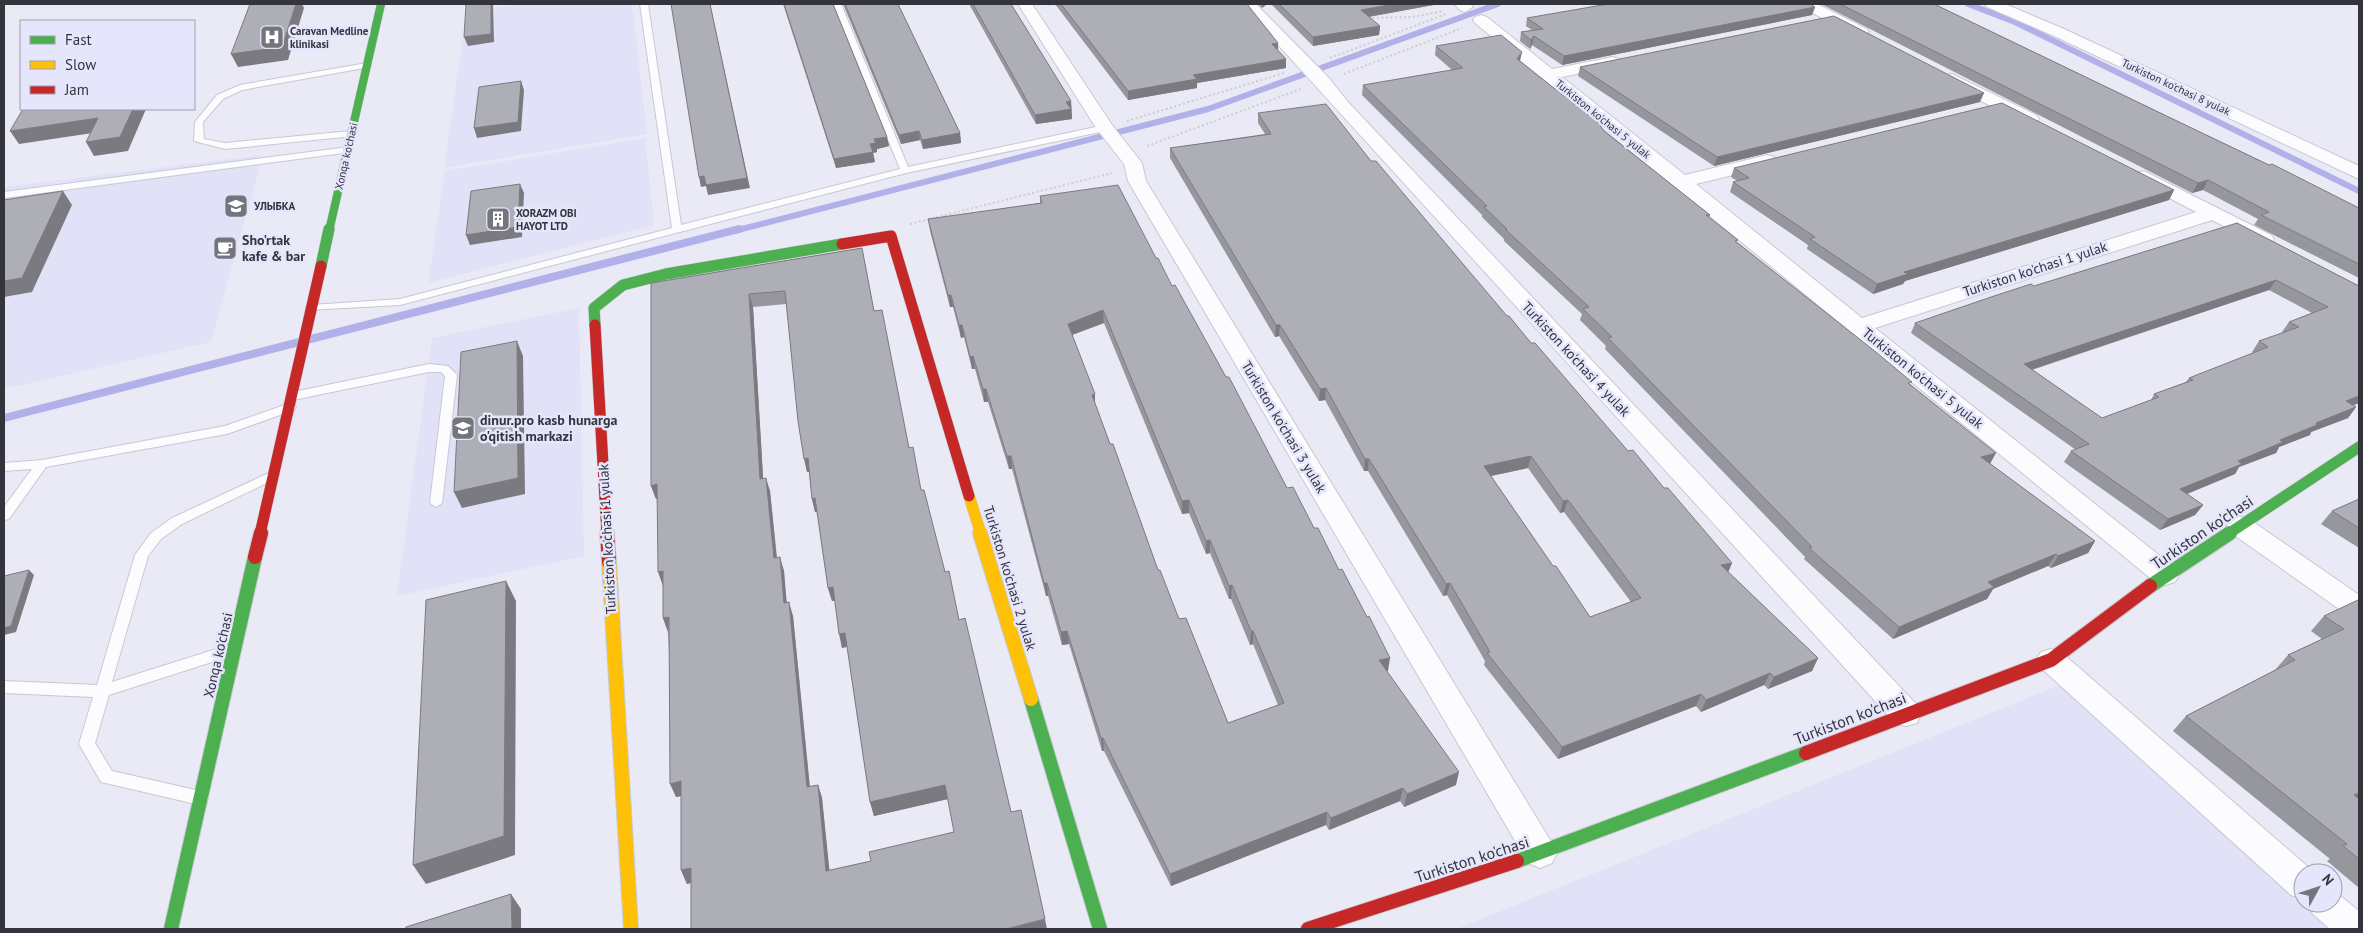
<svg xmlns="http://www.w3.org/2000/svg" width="2363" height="933" font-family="'PT Sans',sans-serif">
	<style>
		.built { fill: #e1e2f7 }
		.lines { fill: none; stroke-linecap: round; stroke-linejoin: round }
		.stream-far1 { stroke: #b1b0e9; stroke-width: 6 }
		.stream { stroke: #b1b0e9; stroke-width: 8 }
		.lane-casing { stroke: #c8c8d2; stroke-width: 2 }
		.street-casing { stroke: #c8c8d2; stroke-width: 2 }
		.fast-far2-casing { stroke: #c8c8d2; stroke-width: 9 }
		.fast-far1-casing { stroke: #c8c8d2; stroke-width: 12 }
		.fast-casing { stroke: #c8c8d2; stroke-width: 16 }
		.slow-far1-casing { stroke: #c8c8d2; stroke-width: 12 }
		.slow-casing { stroke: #c8c8d2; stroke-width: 16 }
		.jam-far1-casing { stroke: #c8c8d2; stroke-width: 12 }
		.jam-casing { stroke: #c8c8d2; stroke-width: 16 }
		.path { stroke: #cdcdd1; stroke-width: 2; stroke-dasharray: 2 2.5; stroke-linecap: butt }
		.lane { fill: #fcfcfe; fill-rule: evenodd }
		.street { fill: #fcfcfe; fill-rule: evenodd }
		.fast-far2 { stroke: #4caf50; stroke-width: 8 }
		.fast-far1 { stroke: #4caf50; stroke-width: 11 }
		.fast { stroke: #4caf50; stroke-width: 14 }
		.slow-far1 { stroke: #ffc107; stroke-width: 11 }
		.slow { stroke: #ffc107; stroke-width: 14 }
		.jam-far1 { stroke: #c62828; stroke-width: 11 }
		.jam { stroke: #c62828; stroke-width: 14 }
		.wall { fill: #96969d; fill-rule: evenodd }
		.shaded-wall { fill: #7a7a80 }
		.building { fill: #aeaeb7; stroke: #7a7a80; fill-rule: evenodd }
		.labels { text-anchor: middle; stroke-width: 5; stroke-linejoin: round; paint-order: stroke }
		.far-poi-label { font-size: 11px; font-weight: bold; fill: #34343c; stroke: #e5e6fb; text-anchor: start }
		.far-street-label { font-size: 11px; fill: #34343c; stroke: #e5e6fb }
		.poi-label { font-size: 14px; font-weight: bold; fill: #34343c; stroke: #e5e6fb; text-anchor: start }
		.street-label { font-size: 14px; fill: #34343c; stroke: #e5e6fb }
		.near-street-label { font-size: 16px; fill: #34343c; stroke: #e5e6fb }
	</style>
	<rect width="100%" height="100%" fill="#eaeaf6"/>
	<path class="built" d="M520,4H632L647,134L444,168L467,11Z
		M645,138L654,225L428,283L445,171Z
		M263,155L211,342L4,389V187Z
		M579,308L584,556L397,596L432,338Z
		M2070,681L2303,887V903H2320L2350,929H1456Z"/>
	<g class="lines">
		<path class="stream-far1" d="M1968,4L2015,22L2359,191
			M734,231L1208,109L1498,4"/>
		<path class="stream" d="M4,418L739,229"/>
		<g class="lane-casing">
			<path id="lane" d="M640,4H648L681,225L900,169L833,4H841L908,167L1105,125L1109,128L1105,131L906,173L400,305L307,310L306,308L307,306L311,305L400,299L672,228Z
				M367,63L371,65L370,67L242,90L223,99L203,122L204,139L225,143L351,131L356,134L354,136L225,149L194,141L195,122L217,95L240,85Z
				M348,147L353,150L351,152L4,198V192Z
				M429,364L448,366L457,375L442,503L436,507L430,503L445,376L441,372H429L293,400L287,396L293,392Z
				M290,403L294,404L296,407L294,410L227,434L46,467L9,519L4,520V507L32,469L4,471V463L42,460L225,426Z
				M273,471L277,472L279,475L277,478L182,524L161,539L148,556L112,682L232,644L237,646L239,650L237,654L109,695L95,743L112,771L200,791L206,793L208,798L206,803L200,805L101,782L79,744L93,697L4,693V681L97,685L135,555L151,533L172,518Z"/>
		</g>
		<g class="street-casing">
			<path id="street" d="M1018,4H1032L1112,125L1142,163L1146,181L1552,843L1557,853L1552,863L1540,868L1528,863L1128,181L1124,164L1096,128Z
				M1241,4H1256L1328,77L1348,102L1917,705L1921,714L1917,723L1906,726L1895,723Z
				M1454,4H1470L1473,7L1465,12L1460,10Z
				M1798,4H1817L1867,29L1869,32L1861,37L1855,35L1801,7Z
				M1984,4H2005L2064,29L2359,166V179L2052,35L1987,7Z
				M1481,15L1487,17L1552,69L1613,57L1619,59L1621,62L1619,65L1562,77L1685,175L1767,155L1774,157L1776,161L1774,165L1696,184L1862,318L2196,212L2137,181L2135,177L2137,173L2144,171L2271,235L2274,239L2271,243L2264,245L2257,243L2212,220L1875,328L2175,568L2179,575L2175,582L2165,585L2155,582L1475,23L1473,20L1475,17Z
				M1952,74L2036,115L2039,119L2036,123H2024L1946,83L1944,79L1946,75Z
				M2240,517L2249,519L2359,595V619L2349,616L2231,533L2227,526L2231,519Z
				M2051,649L2061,652L2315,873H2303V899L2291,895L2041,668L2036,660L2041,652Z
				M2333,890L2359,911V929H2330L2313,914L2308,903H2333Z"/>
		</g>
		<g class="fast-far2-casing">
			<path id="fast-far2" d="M329,231L381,4"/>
		</g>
		<g class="fast-far1-casing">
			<path id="fast-far1" d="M321,266L329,229
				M595,325L594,308L623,285L666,274L842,244
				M2228,534L2359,447"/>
		</g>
		<g class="fast-casing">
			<path id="fast" d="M2150,586L2230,533
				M1031,699L1100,929
				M1517,861L1806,753
				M171,929L255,557"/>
		</g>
		<g class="slow-far1-casing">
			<path id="slow-far1" d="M969,496L981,534"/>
		</g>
		<g class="slow-casing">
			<path id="slow" d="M980,533L1031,699
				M609,562L631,929"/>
		</g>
		<g class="jam-far1-casing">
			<path id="jam-far1" d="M842,244L891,236L969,496
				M595,325L607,534
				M260,534L321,266"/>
		</g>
		<g class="jam-casing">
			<path id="jam" d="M607,533L609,562
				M255,557L261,533
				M1806,753L2051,660L2150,586
				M1308,929L1517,861"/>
		</g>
		<path class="path" d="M1048,5L1057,4
			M1368,18L1412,17L1444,11
			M1330,58L1446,14
			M1344,74L1462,28
			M1127,121L1284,73
			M1147,146L1301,89
			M910,224L1112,173"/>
		<use href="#lane" class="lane"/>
		<use href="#street" class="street"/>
		<use href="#fast-far2" class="fast-far2"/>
		<use href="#fast-far1" class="fast-far1"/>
		<use href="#fast" class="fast"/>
		<use href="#slow-far1" class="slow-far1"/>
		<use href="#slow" class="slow"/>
		<use href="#jam-far1" class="jam-far1"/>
		<use href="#jam" class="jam"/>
	</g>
	<path class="wall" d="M783,4H833L887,137L889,146L877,149V152L873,153L875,162L836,168Z
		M843,4H898L960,133L961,143L923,149L920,140L901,144Z
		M969,4H1011L1071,101L1072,119L1036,124Z
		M1055,4H1247L1278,51L1286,68L1197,83V88L1128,100Z
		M1258,4H1267L1262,8Z
		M1271,4H1439L1369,17L1380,26L1379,35L1313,46Z
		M1821,4H1934L2177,121L2359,208V278L2254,225L2258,219L2203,190L2192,193Z
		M1815,7L1812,15L1562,65L1532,45L1530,49L1520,41L1521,32L1532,30L1526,26L1527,18Z
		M1436,46L1520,62L1604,131L1710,215L1709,217L1737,242L1911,385L1990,464L2095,541L2088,553L2051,568L2048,566L1993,589L1987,599L1893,639L1804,559L1805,557L1605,349L1606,346L1580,320L1582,314L1504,241V239L1482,217V215L1362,95L1363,85L1452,70L1435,55Z
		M1580,67L1980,102L1714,166L1578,76Z
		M1258,113L1371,161L1507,316L1628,451L1664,488L1732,563L1728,572L1818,658L1812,671L1768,689L1764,685L1701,712L1696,706L1558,759L1484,665L1485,661L1447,595L1443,596L1368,471H1364L1325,400L1319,401L1279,336L1275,337L1170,158V148L1265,134L1258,123ZM1528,468L1560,513L1564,512L1631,602L1590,617L1553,566L1491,476Z
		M1734,168L2174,190L2169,200L1905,281L1903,284L1873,294L1807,249L1808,245L1730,192L1733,182L1737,181L1731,177Z
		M1040,196L1156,258L1287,488L1388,671H1386L1456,785L1404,807L1400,801L1329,830L1326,825L1171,886L1104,751H1102L1069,644L1062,645L1048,596H1046L1012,469H1009L988,402H984L975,369H972L964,337L961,338L953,307H950L930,231L928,219L1040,203ZM1104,323L1182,514L1189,513L1206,554L1210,553L1229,599H1231L1250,645L1253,644L1278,705L1228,723L1179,619L1158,570L1095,404L1072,335Z
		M2237,223L2357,285H2359V403L2353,405L2356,407L2348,418L2311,432L2310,435L2279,447L2276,453L2239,467L2235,474L2187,494L2203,505L2195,515L2160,530L2064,462L2071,451L2076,450L1911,333L1915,323ZM2269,290L2312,313L2289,322L2282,332L2284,333L2259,341L2252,352L2254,353L2189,378L2186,382L2154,394L2151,400L2102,418L2032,370Z
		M862,248L874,311L909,448L945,572L959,620L1011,812L1045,919L691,883L687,884L681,870V796L676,797L668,632L663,618V586L657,499H656L651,486V283ZM786,304L807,472H809L812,499L815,512H817L828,588L832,601H835L842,648L847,647L870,802L874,816L948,799L954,832L871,861L829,871L822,798L818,785L810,787L793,616L786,603L784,571L777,557L770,491L763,478L753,307Z
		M2359,499V548L2321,524L2332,511Z
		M2359,600V888L2327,861L2330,859L2173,731L2186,716L2275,670L2288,655L2322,639L2311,631L2324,616Z"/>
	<path class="shaded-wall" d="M296,4H302L304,8L288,60L238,67L231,54Z
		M491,4H493L494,42L468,46L464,37Z
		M710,4L750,188L708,195L706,186L701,187L699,177Z
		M1263,4H1267L1262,8Z
		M1395,4H1439L1361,18V10Z
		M1815,7L1812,15L1562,65L1564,56Z
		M1380,26L1379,35L1313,46V37Z
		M1534,36L1532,45L1530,49L1531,40Z
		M1278,43V52L1272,44Z
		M1522,52L1520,61L1517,59Z
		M1286,59V68L1197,83V88L1128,100V91L1193,75Z
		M521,81L524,90L521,131L477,138L474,128Z
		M1984,93L1980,102L1714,166L1717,157Z
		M1071,101L1072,119L1036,124L1035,115L1066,102Z
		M133,109H146L128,151L94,156L86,142Z
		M98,118L106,131L19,144L10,131Z
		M919,131L920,140L901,144L899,135Z
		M960,133L961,143L923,149L922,140Z
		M887,137L889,146L877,149V152L873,153L875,162L836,168L834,159L870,144L874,139Z
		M2208,180L2203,190L2192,193L2198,183Z
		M520,184L524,193L522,237L470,245L466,235Z
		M2174,190L2169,200L1905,281L1903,284L1873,294L1877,284L1904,272Z
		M63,191L72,205L32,292L4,297V281Z
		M2276,280L2269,290L2018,374L2024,364Z
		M749,294L753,307L764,493L760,479Z
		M948,295H951L953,307H950Z
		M1103,310L1104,323L1069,336L1068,324Z
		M959,325H962L964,337L961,338Z
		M1276,325H1280L1279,336L1275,337Z
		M517,341L523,356L525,494L462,508L454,492Z
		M973,356L975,369H972L970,357Z
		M1326,388L1325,400L1319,401L1320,389Z
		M983,389H986L988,402H984Z
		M1095,394V407L1092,395Z
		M2359,396V403L2338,412L2346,401Z
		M2356,407L2348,418L2311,432L2310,435L2279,447L2276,453L2239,467L2235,474L2172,500L2180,489L2280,440L2316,423Z
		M1996,453L1990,464L1981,457Z
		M1007,456H1011L1012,469H1009Z
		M1531,456L1528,468L1481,478L1484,466Z
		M808,458L811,472H807L804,459Z
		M1365,459H1369L1368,471H1364Z
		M766,478L770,491L778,572L774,558Z
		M657,484L662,498L656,499L651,486Z
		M815,498L819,512H815L812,499Z
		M1189,500V513L1182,514V501Z
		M1568,500L1564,512L1560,513L1563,501Z
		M2203,505L2195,515L2160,530L2168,519Z
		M1210,540V553L1206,554V541Z
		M2095,541L2088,553L2051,568L2058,556Z
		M2056,554L2048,566L1993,589L1987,599L1893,639L1899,627L1988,582Z
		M780,557L784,571L788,617L784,603Z
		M1732,563L1727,575L1721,565Z
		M29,570L34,575L16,632L4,635V628Z
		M663,571V586L658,572Z
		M506,581L516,601L515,855L426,884L413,865Z
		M1044,583H1047L1048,596H1046Z
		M1450,583L1447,595L1443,596L1446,584Z
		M1232,585L1231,599H1229V586Z
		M833,587L837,600L832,601L828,588Z
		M789,602L793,616L811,801L807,787Z
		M669,617L668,632L663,618Z
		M1067,631L1069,644L1062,645L1061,632Z
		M1251,631H1253V644L1250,645Z
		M845,633L848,646L842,648L839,634Z
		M1390,658L1388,671L1377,673L1379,660Z
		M1818,658L1812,671L1768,689L1774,677Z
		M1770,673L1764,685L1701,712L1706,700Z
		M1701,694L1696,706L1558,759L1562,747Z
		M1101,738H1103L1104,751H1102Z
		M1459,772L1456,785L1404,807L1407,794Z
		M681,781L687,795L676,797L670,784Z
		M818,785L822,798L831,885L826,871Z
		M945,785L948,799L874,816L870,802Z
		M1403,788L1400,801L1329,830L1331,818Z
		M2359,793V799L2354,795Z
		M1327,812L1326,825L1171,886L1170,874Z
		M691,868L697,881L687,884L681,870Z
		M511,894L521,909V929H512Z
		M1045,919L1047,929H1006Z"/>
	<path class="building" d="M250,4H296L282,47L231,54Z
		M466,4H491V34L464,37Z
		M671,4H710L747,178L706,185L704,176L699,177Z
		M784,4H833L887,137L874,139L876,143L870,144L873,152L834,159Z
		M845,4H898L960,133L922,140L919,131L899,135Z
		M973,4H1011L1071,101L1066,102L1071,109L1035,115Z
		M1061,4H1247L1278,43L1272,44L1286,59L1193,75L1197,79L1128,91Z
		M1279,4H1395L1361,10L1380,26L1313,37Z
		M1608,4H1810L1815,7L1564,56L1534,36L1531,40L1521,32L1543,29L1527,18Z
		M1840,4H1934L2177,121L2269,165L2272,164L2359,208V264L2261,215L2269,212L2208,180L2198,183Z
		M1834,16L1984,93L1717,157L1580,67Z
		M1501,35L1522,52L1517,59L1602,126H1600L1604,131L1710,215H1706L1738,240L1735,241L1876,352L1912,382L1908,383L1996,453L1981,457L2095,541L2058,556L2056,554L1988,582L1994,587L1899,627L1809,548L1812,547L1608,338L1612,337L1583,309L1589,307L1506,230L1507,229L1484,207L1487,206L1363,85L1463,68L1436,46Z
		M521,81L518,122L474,128L479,87Z
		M2002,103L2174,190L1904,272L1908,274L1877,284L1810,239L1815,237L1733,182L1749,178L1734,168Z
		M1326,104L1371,161H1376L1507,316H1509L1531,343H1535L1628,451L1633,450L1664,488H1668L1732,563L1721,565L1818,658L1774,677L1770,673L1706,700L1701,694L1562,747L1487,653L1490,652L1450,583L1446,584L1369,459H1365L1326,388L1320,389L1280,325H1276L1170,148L1271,134L1258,113ZM1531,456L1563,501L1568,500L1641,598L1590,617L1556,566H1553L1484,466Z
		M23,109H133L120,137L86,142L98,118L10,131Z
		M520,184L518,227L466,235L471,191Z
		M1118,185L1156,258H1158L1172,286L1175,285L1226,377H1229L1287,488L1293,487L1314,528H1318L1339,570L1342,569L1367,617L1369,616L1390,658L1379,660L1459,772L1407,794L1403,788L1331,818L1327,812L1170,874L1103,738H1101L1067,631L1061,632L1047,583H1044L1011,456H1007L986,389H983L973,356L970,357L962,325H959L951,295H948L928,219L1042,203L1040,196ZM1103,310L1182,501L1189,500L1206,541L1210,540L1229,586L1232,585L1251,631H1253L1284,703L1228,723L1186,618L1179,619L1160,570H1158L1113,444H1110L1092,395L1095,394L1068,324Z
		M63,191L22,278L4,281V200Z
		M2237,223L2357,285H2359V396L2346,401L2356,407L2316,423L2317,425L2280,440L2283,442L2238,461L2242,464L2180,489L2203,505L2168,519L2071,451L2089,444L1915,323L1994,296L2031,284L2034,286ZM2276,280L2328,307L2289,322L2299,327L2259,341L2268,347L2189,378L2193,380L2154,394L2159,397L2102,418L2024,364Z
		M862,248L874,311L882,310L909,448L913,447L921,490H924L945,572L949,571L959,620L965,618L1011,812L1021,810L1045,919L1006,929H691V868L681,870V781L670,784L669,617L663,618V571L658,572L657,484L651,486V283ZM785,291L798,421L804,459L808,458L812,499L815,498L828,588L833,587L839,634L845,633L870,802L945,785L954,832L869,852L871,861L826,871L818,785L807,787L789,602L784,603L780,557L774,558L766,478L760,479L749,294Z
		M517,341L518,478L454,492L461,352Z
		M2359,499V528L2332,511Z
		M29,570L11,626L4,628V576Z
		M506,581L504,836L413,865L426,600Z
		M2358,600H2359V793L2354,795L2359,799V859L2343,846L2347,844L2186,716L2295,660L2288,655L2344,629L2324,616Z
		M511,894L512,929H405L406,927Z"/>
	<defs>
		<g id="hospital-square" transform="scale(1.25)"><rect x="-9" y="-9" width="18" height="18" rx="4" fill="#74747d" stroke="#e5e6fb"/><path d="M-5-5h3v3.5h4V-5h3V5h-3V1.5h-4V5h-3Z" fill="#fff"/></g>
		<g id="school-square" transform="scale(1.25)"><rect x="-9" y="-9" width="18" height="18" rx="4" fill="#74747d" stroke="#e5e6fb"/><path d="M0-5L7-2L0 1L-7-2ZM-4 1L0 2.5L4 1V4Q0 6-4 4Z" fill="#fff"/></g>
		<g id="building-square" transform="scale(1.25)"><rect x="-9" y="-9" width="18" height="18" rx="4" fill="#74747d" stroke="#e5e6fb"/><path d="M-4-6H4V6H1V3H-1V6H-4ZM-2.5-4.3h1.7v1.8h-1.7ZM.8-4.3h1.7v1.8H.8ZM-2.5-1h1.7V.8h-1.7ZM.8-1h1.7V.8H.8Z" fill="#fff"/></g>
		<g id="cafe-square" transform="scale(1.25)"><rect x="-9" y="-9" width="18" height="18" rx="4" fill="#74747d" stroke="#e5e6fb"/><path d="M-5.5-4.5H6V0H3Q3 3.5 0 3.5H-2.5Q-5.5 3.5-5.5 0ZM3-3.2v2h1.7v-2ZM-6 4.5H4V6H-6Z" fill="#fff"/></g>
		<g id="university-square" transform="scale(1.25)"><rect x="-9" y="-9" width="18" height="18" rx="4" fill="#74747d" stroke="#e5e6fb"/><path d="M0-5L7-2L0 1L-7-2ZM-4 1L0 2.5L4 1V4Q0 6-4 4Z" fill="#fff"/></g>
	</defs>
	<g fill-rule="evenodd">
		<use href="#hospital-square" x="272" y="37"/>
		<use href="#school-square" x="236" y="206"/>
		<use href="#building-square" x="498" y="219"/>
		<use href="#cafe-square" x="225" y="248"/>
		<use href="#university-square" x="463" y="428"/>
	</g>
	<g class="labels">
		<g class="far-poi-label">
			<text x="290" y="35">Caravan Medline<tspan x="290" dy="13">klinikasi</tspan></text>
			<text x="254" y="210">УЛЫБКА</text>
			<text x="516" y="217">XORAZM OBI<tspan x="516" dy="13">HAYOT LTD</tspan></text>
		</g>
		<g class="far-street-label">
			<text transform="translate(2176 87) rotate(25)" y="4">Turkiston ko'chasi 8 yulak</text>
			<text transform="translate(1603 119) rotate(39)" y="4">Turkiston ko'chasi 5 yulak</text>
			<text transform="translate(346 156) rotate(-77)" y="4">Xonqa ko'chasi</text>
		</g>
		<g class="poi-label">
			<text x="242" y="245">Sho'rtak<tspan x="242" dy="16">kafe &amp; bar</tspan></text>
			<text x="480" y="425">dinur.pro kasb hunarga<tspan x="480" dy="16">o'qitish markazi</tspan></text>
		</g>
		<g class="street-label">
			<text transform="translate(2035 269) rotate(-18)" y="5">Turkiston ko'chasi 1 yulak</text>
			<text transform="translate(1576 359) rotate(47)" y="5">Turkiston ko'chasi 4 yulak</text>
			<text transform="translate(1923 378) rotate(39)" y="5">Turkiston ko'chasi 5 yulak</text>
			<text transform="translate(1284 427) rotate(59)" y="5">Turkiston ko'chasi 3 yulak</text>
			<text transform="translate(607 539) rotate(-93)" y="5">Turkiston ko'chasi 1 yulak</text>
			<text transform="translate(1010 578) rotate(73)" y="5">Turkiston ko'chasi 2 yulak</text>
			<text transform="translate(218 655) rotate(-77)" y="5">Xonqa ko'chasi</text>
		</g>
		<g class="near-street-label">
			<text transform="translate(2202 532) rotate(-34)" y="6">Turkiston ko'chasi</text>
			<text transform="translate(1850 718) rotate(-21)" y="6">Turkiston ko'chasi</text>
			<text transform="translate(1472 859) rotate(-18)" y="6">Turkiston ko'chasi</text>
		</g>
	</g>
	<rect width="2363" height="933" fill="none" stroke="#34343c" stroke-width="10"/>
	<rect x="20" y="20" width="175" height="90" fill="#e5e6fb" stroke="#9e9faf"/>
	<rect x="30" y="36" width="25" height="8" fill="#4caf50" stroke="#9e9faf"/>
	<text x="65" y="45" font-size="15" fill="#34343c">Fast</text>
	<rect x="30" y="61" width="25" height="8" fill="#ffc107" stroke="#9e9faf"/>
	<text x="65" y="70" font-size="15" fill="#34343c">Slow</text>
	<rect x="30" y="86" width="25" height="8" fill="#c62828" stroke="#9e9faf"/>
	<text x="65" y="95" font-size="15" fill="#34343c">Jam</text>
	<g transform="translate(2318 888) rotate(50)"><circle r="24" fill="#e5e6fb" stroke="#9e9faf"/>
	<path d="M0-4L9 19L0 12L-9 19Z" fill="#74747d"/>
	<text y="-8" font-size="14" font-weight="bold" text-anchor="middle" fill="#34343c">N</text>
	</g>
</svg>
